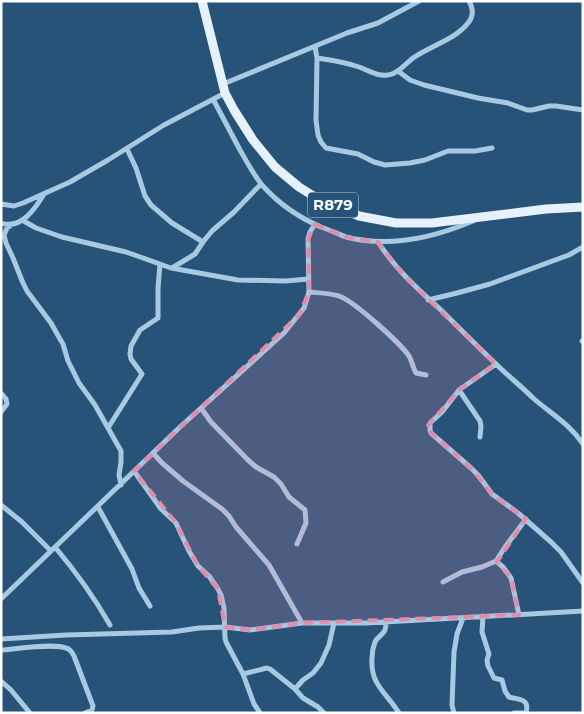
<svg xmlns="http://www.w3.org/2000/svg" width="584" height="714" font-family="Montserrat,sans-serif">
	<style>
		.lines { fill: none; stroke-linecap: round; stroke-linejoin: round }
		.street { stroke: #a8c9e2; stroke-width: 5 }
		.primary { stroke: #e7f1fc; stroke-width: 9 }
		.marked { fill: #e08cad; fill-opacity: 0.2; stroke: #e08cad; stroke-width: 4; stroke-dasharray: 10 6; stroke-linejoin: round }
		.labels { text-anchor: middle; stroke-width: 4; stroke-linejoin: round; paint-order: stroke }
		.shield { fill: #265377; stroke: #becbd6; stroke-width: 1 }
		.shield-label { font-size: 15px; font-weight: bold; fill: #fff }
	</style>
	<rect width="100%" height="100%" fill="#265377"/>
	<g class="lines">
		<path class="street" d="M315,47L317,58L316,120L318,135L321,142L326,148L358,154L374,162L385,165L410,163L425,160L448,151H475L492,148
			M317,58C331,60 345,62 359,67C368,70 378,77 388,75C398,74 405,64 413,58C430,46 456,39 468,23C474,16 473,8 469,1
			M398,71L410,80L424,85L478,98L508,103L527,110H532L549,106H556L583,110
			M223,84L347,33L378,23L419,1
			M213,99C222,116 231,133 240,150C247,162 253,174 262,185C278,203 300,218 321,227C330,230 338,234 346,237C389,248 433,238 473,221
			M127,149L136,168L145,196L151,205L172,223L203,242
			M1,204L14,206L23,203L70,182L108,160L164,125L225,93
			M22,220L36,228L62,237L126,252L171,268L238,280L286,281L308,279
			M1,223C21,230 35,209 44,194
			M10,226L7,228L4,235L6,243L13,258L23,283L27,291L51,323L60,339L63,344L68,361L79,383L95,405L121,451V462L119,475L121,485
			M378,242C396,270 418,289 442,311C460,329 478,347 496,364C508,376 521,386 533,398C550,413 570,424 583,444
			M172,268L195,254L203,242L212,231L234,212L261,184
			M309,292C319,293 329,293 339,296C354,301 400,343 409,356C412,361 413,368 416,373L426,375
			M428,300L457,293L490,284L569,255L583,247
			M582,341H583
			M496,364L459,390L442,412L430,423V430L431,433L471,468L478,475L492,494L518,513L551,542L561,552L583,583
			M459,390L480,421L481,426L480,437
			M1,393L6,399L7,404L1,412
			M201,408L211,422L248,460L256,467L274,477L281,484L289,497L305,510L306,523L297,544
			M108,428L142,374L131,359L130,354L131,346L140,330L158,318V288L160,264
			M153,453L162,463L183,481L222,509L229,516L236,527L269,565L302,623
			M134,471L161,509L176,523L189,551L198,566L209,576L218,589L221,595L224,608L225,638L226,642L243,674L254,704L260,713
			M1,505L22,522L51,551
			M98,507L132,569L139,588L150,606
			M55,547C76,572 94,597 110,625
			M496,561L503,567L511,578L519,615
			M443,582L462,572L482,567L496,561L505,547L526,519
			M1,599L180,427L284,333L304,308L309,292L308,239L310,232L315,224
			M483,616L482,632L489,654L487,660L488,666L494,678L502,680L505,691L509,697C519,700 530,698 526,713
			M386,622C386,624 386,627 385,630C383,635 377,637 375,642C373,647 372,652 372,658C370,685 386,692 399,713
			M1,639L66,635L172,632L199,628L225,627L250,630L302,623H366L583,611
			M1,650C16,649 54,643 66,648C70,649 72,652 74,656L93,706L92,710L85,713
			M243,674L267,668L270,669L295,689L303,698L318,707L324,713
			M1,681L11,690L30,713
			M295,689L303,680L313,673L321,663L329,645L334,623
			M454,713L452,705L454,652L457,634L463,618
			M514,713H523"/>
		<path class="primary" d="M202,1L225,93L234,110L253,140L275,167L299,187L315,197L359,216L396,223H432L546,209L583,207"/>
	</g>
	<path class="marked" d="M315,224L346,237L378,242L404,276L496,364L459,390L426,428L471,468L492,494L526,519L497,562L511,578L519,615L302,623L250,630L225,627L218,589L198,566L176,523L134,471L299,315L309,292L308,239Z"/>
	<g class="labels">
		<rect class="shield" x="308" y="192.5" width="50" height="25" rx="4"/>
		<g class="shield-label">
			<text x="333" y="210">R879</text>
		</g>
	</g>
	<rect width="584" height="714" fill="none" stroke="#ffffff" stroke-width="5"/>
</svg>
